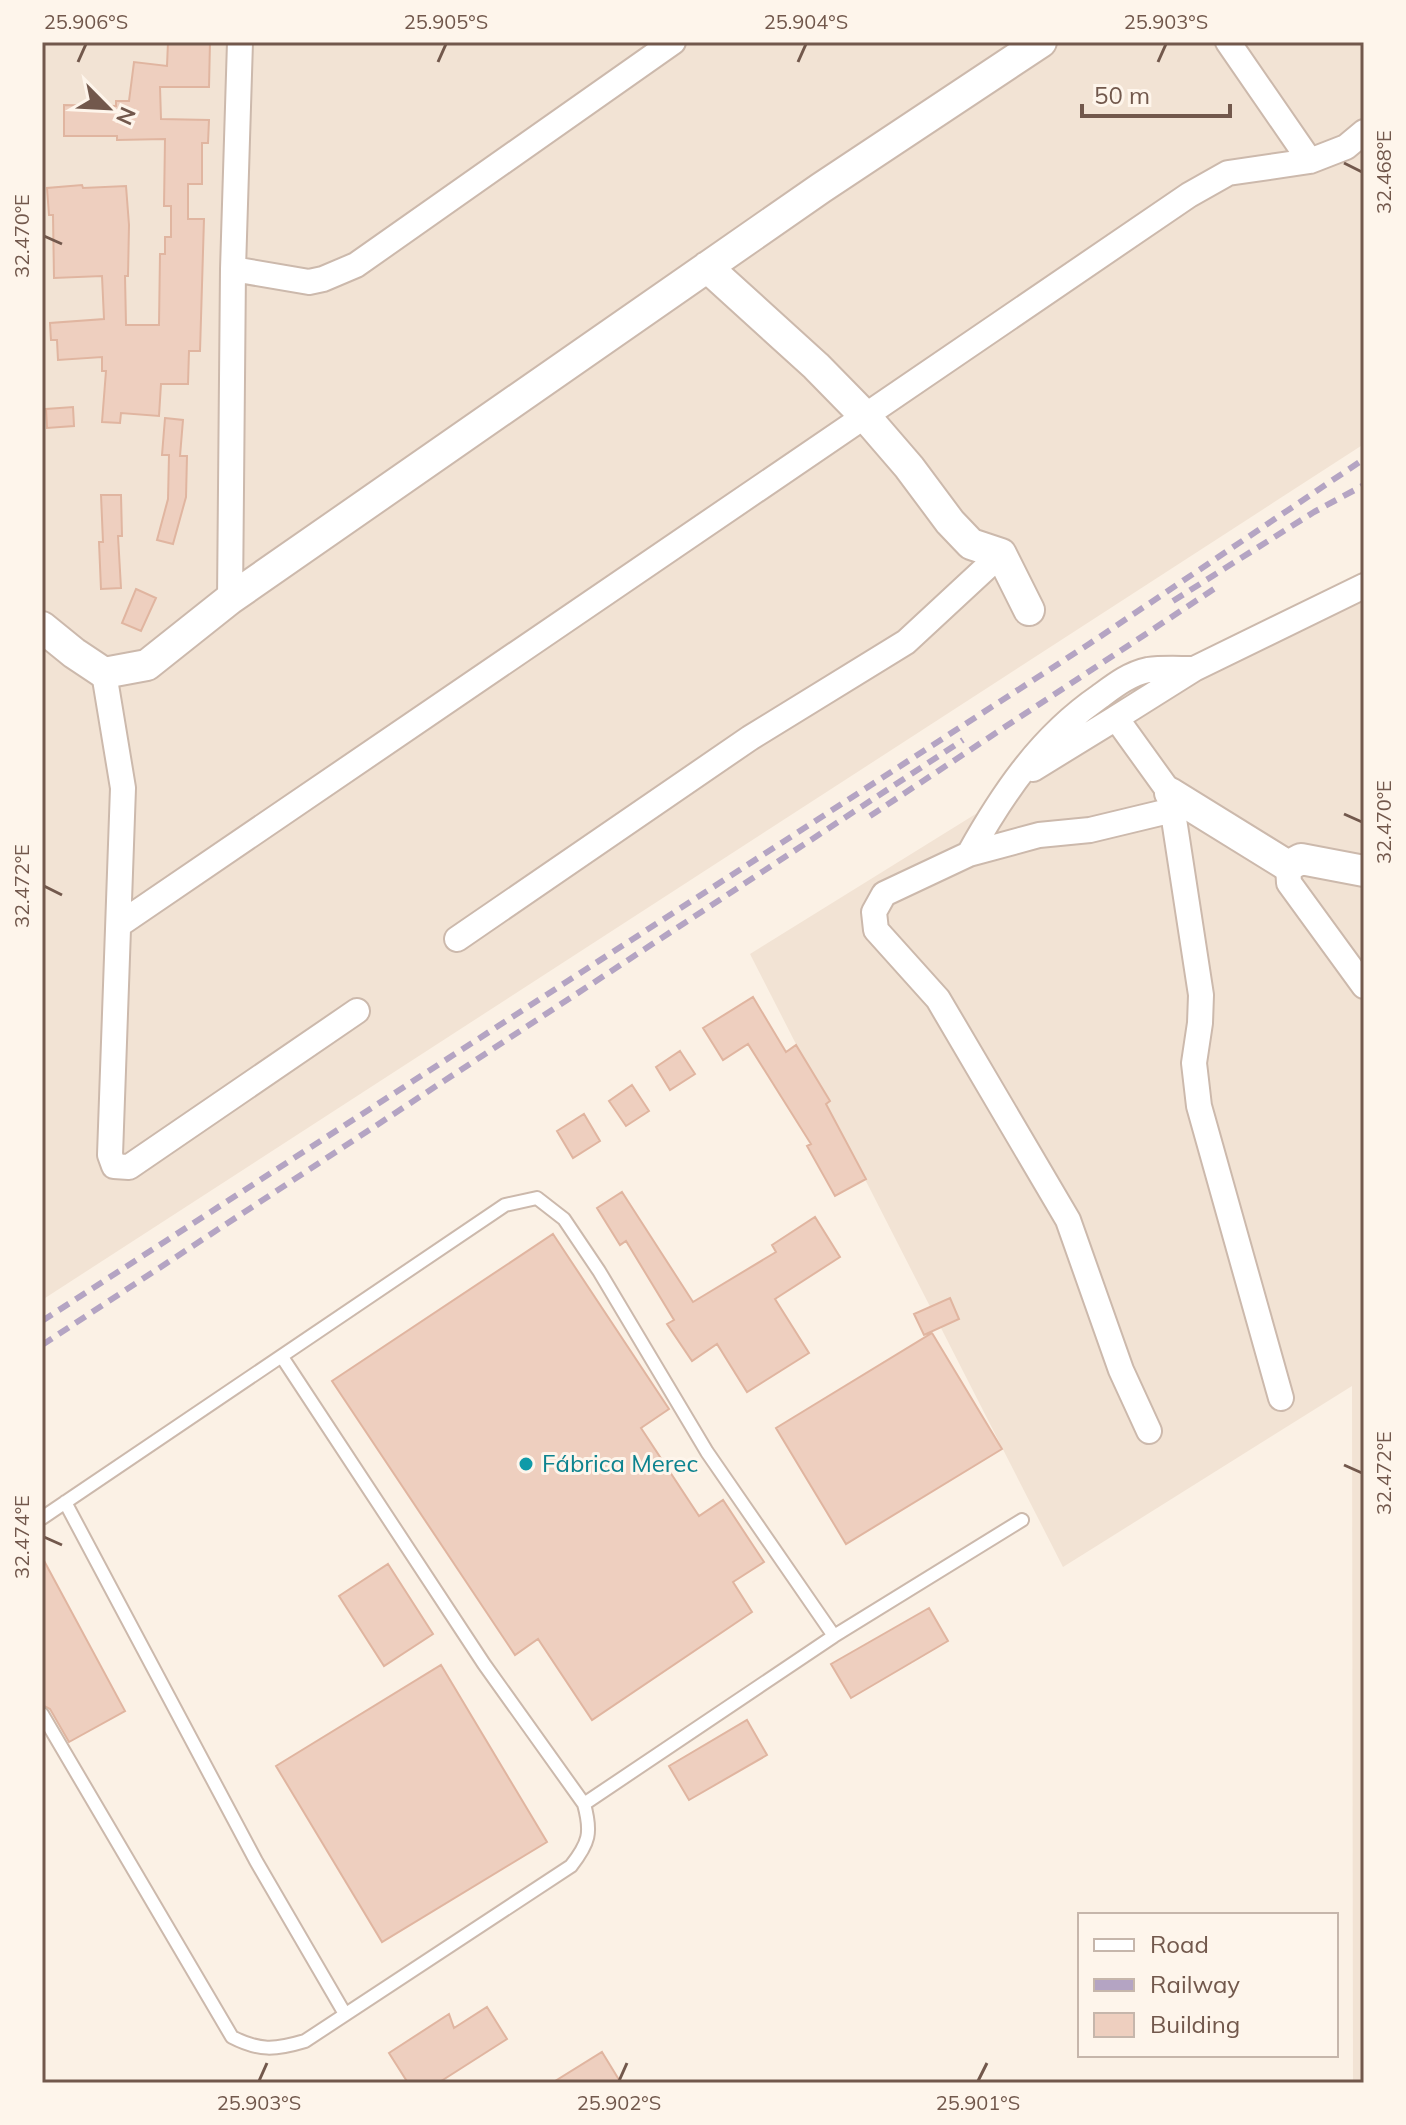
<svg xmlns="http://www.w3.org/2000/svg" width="1406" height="2125" font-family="Mulish,sans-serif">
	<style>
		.residential { fill: #f2e3d4 }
		.building { fill: #eecfbf; stroke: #e0b5a0; stroke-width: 2 }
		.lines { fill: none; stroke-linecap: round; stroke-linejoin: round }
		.service-casing { stroke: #ccb9ac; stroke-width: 16 }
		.minor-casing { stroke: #ccb9ac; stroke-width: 28 }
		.tertiary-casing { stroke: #ccb9ac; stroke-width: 34 }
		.service { stroke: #fff; stroke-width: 12 }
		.minor { stroke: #fff; stroke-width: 24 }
		.tertiary { stroke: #fff; stroke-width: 30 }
		.rail { stroke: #b4a4c3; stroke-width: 6; stroke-dasharray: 12 8; stroke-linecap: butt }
		.ticks { fill: none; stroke: #72584c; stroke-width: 3 }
		.culture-dot { fill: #0f9aa8; stroke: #fef5eb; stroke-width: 3 }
		.labels { text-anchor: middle; stroke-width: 6; stroke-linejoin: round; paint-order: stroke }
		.culture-label { font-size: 24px; fill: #0d838f; stroke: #fef5eb; text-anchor: start }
		.neatline { fill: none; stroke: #72584c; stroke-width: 3 }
		.ticks-label { font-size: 20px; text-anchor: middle; fill: #72584c }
	</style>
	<rect width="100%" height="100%" fill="#fbf1e5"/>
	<path class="residential" d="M42,42H1364V444L42,1300Z
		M1364,573V2083H1353L1352,1386L1063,1567L750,954Z"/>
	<path class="building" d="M168,42H210L209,87H160L161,119L209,120L208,143H202V184H188V219H204L200,351H189L188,384H161L159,416L121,413L120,423L102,422L106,371H102V357L58,360L57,340H51L50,323L104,319L102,276L54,278L53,215H49L47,188L82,185L83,188L126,186L129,225L128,276H125L126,325H159L160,254H165V237H171V206H164L165,139L117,140V136H64V105L116,106V101H129L134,62L167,66Z
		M73,407L74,426L47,428L46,409Z
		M165,418L183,420L180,456H187L186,497L173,544L157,540L168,499L169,455H162Z
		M101,495H121L122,536H118L121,588L101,589L99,542H103Z
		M136,589L156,598L141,631L122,623Z
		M753,997L786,1052L796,1045L830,1101L826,1104L866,1179L835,1196L807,1146L811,1144L748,1044L723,1060L703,1028Z
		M680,1051L695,1074L670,1090L656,1067Z
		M632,1085L649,1111L626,1126L609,1101Z
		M584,1114L600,1141L573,1158L557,1131Z
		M622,1192L693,1302L776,1252L772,1245L815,1217L840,1257L775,1299L809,1353L747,1392L717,1344L692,1361L667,1324L674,1320L626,1241L620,1245L597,1208Z
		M553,1234L669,1409L641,1428L699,1516L723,1500L764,1562L733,1582L752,1612L592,1720L538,1639L515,1655L332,1381Z
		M950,1298L959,1319L924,1335L914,1314Z
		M932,1333L1002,1449L846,1544L776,1428Z
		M42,1557L125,1711L69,1742L50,1709L42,1705Z
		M388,1564L433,1634L384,1666L339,1596Z
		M929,1608L948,1641L851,1698L831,1664Z
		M441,1665L547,1842L382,1942L276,1766Z
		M747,1720L767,1755L689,1800L669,1766Z
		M487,2007L507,2039L438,2083H408L389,2053L449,2014L454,2028Z
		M602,2052L621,2083H552Z"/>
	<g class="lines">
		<g class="service-casing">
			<path id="service" d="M65,1502L256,1861L345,2014
				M42,1518L505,1205L537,1198L564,1219L599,1271L707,1452L834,1636
				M42,1714L232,2037C259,2051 275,2050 305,2041L571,1866C589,1843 592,1833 584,1804L484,1664L282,1357
				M584,1804L834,1636L1022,1520"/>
		</g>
		<g class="minor-casing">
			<path id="minor" d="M1228,42L1310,161
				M233,269L309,282L323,279L356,265L673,42
				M230,599L233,269L240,42
				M104,673L123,788L110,1155L114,1166L129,1167L357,1011
				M1033,769L1116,718
				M969,854C1003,793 1041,737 1099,697C1114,686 1129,674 1148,670C1162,668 1178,669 1192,669
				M1288,866L1289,883L1364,986
				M120,924L1189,195L1228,173L1310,161L1346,147L1364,132
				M457,939L750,738L906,642L1001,554
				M1281,1398L1199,1106L1194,1063L1200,1023L1201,995L1170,793L1116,718L1194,669L1364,586
				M1149,1431L1121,1370L1068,1220L938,999L876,930L874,912L884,894L969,854L1039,835L1090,830L1173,810"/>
		</g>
		<g class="tertiary-casing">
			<path id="tertiary" d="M707,267L816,366L865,416L909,467L950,522L971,544L1001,554L1029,610
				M42,627L74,653L104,673L147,665L230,599L821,188L1041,42
				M1170,793L1288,866L1301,859L1364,871"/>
		</g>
		<use href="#service" class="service"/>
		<use href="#minor" class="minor"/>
		<use href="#tertiary" class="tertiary"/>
		<path class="rail" d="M1173,601L1314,512L1364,485
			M870,816L1217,587
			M42,1321L1089,644L1364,459
			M42,1345L963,740"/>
	</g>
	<path class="ticks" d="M78,62L86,44M438,62L446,44M798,62L806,44M1158,62L1166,44M1344,163L1362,172M44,236L62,244M1344,814L1362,822M44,886L62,895M1344,1465L1362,1473M44,1537L62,1545M259,2081L267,2063M619,2081L627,2063M978,2081L987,2063"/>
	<circle class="culture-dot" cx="526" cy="1464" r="8"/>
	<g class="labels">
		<g class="culture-label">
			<text x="542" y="1472">Fábrica Merec</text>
		</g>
	</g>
	<rect width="1406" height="2125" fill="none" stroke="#fef5eb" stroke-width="88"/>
	<rect x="1078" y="1913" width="260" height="144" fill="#fef5eb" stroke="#c6b6ab" stroke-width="2"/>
	<rect x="1094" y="1939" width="40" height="12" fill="#ffffff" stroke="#c6b6ab" stroke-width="2"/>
	<text x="1150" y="1953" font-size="24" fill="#72584c">Road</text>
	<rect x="1094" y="1979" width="40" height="12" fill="#b4a4c3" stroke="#c6b6ab" stroke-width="2"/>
	<text x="1150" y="1993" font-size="24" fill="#72584c">Railway</text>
	<rect x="1094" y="2013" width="40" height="24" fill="#eecfbf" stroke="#c6b6ab" stroke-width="2"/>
	<text x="1150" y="2033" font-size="24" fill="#72584c">Building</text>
	<g transform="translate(108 108) rotate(114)" stroke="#fef5eb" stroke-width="6" paint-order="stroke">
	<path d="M0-6L14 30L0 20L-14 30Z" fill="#72584c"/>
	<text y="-12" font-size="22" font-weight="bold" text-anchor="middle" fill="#72584c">N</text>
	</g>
	<path d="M1082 104v12h148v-12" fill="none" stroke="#72584c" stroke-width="4"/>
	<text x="1094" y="104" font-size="24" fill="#72584c" stroke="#fef5eb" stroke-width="6" paint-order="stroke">50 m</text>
	<rect x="44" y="44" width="1318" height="2037" class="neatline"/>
	<g class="ticks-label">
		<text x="86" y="29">25.906°S</text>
		<text x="446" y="29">25.905°S</text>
		<text x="806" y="29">25.904°S</text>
		<text x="1166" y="29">25.903°S</text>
		<text transform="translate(1384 172) rotate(-90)" y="7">32.468°E</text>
		<text transform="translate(22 236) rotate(-90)" y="7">32.470°E</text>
		<text transform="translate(1384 822) rotate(-90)" y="7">32.470°E</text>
		<text transform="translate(22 886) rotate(-90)" y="7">32.472°E</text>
		<text transform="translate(1384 1473) rotate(-90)" y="7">32.472°E</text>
		<text transform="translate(22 1537) rotate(-90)" y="7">32.474°E</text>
		<text x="259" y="2110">25.903°S</text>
		<text x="619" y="2110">25.902°S</text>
		<text x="978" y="2110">25.901°S</text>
	</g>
</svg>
